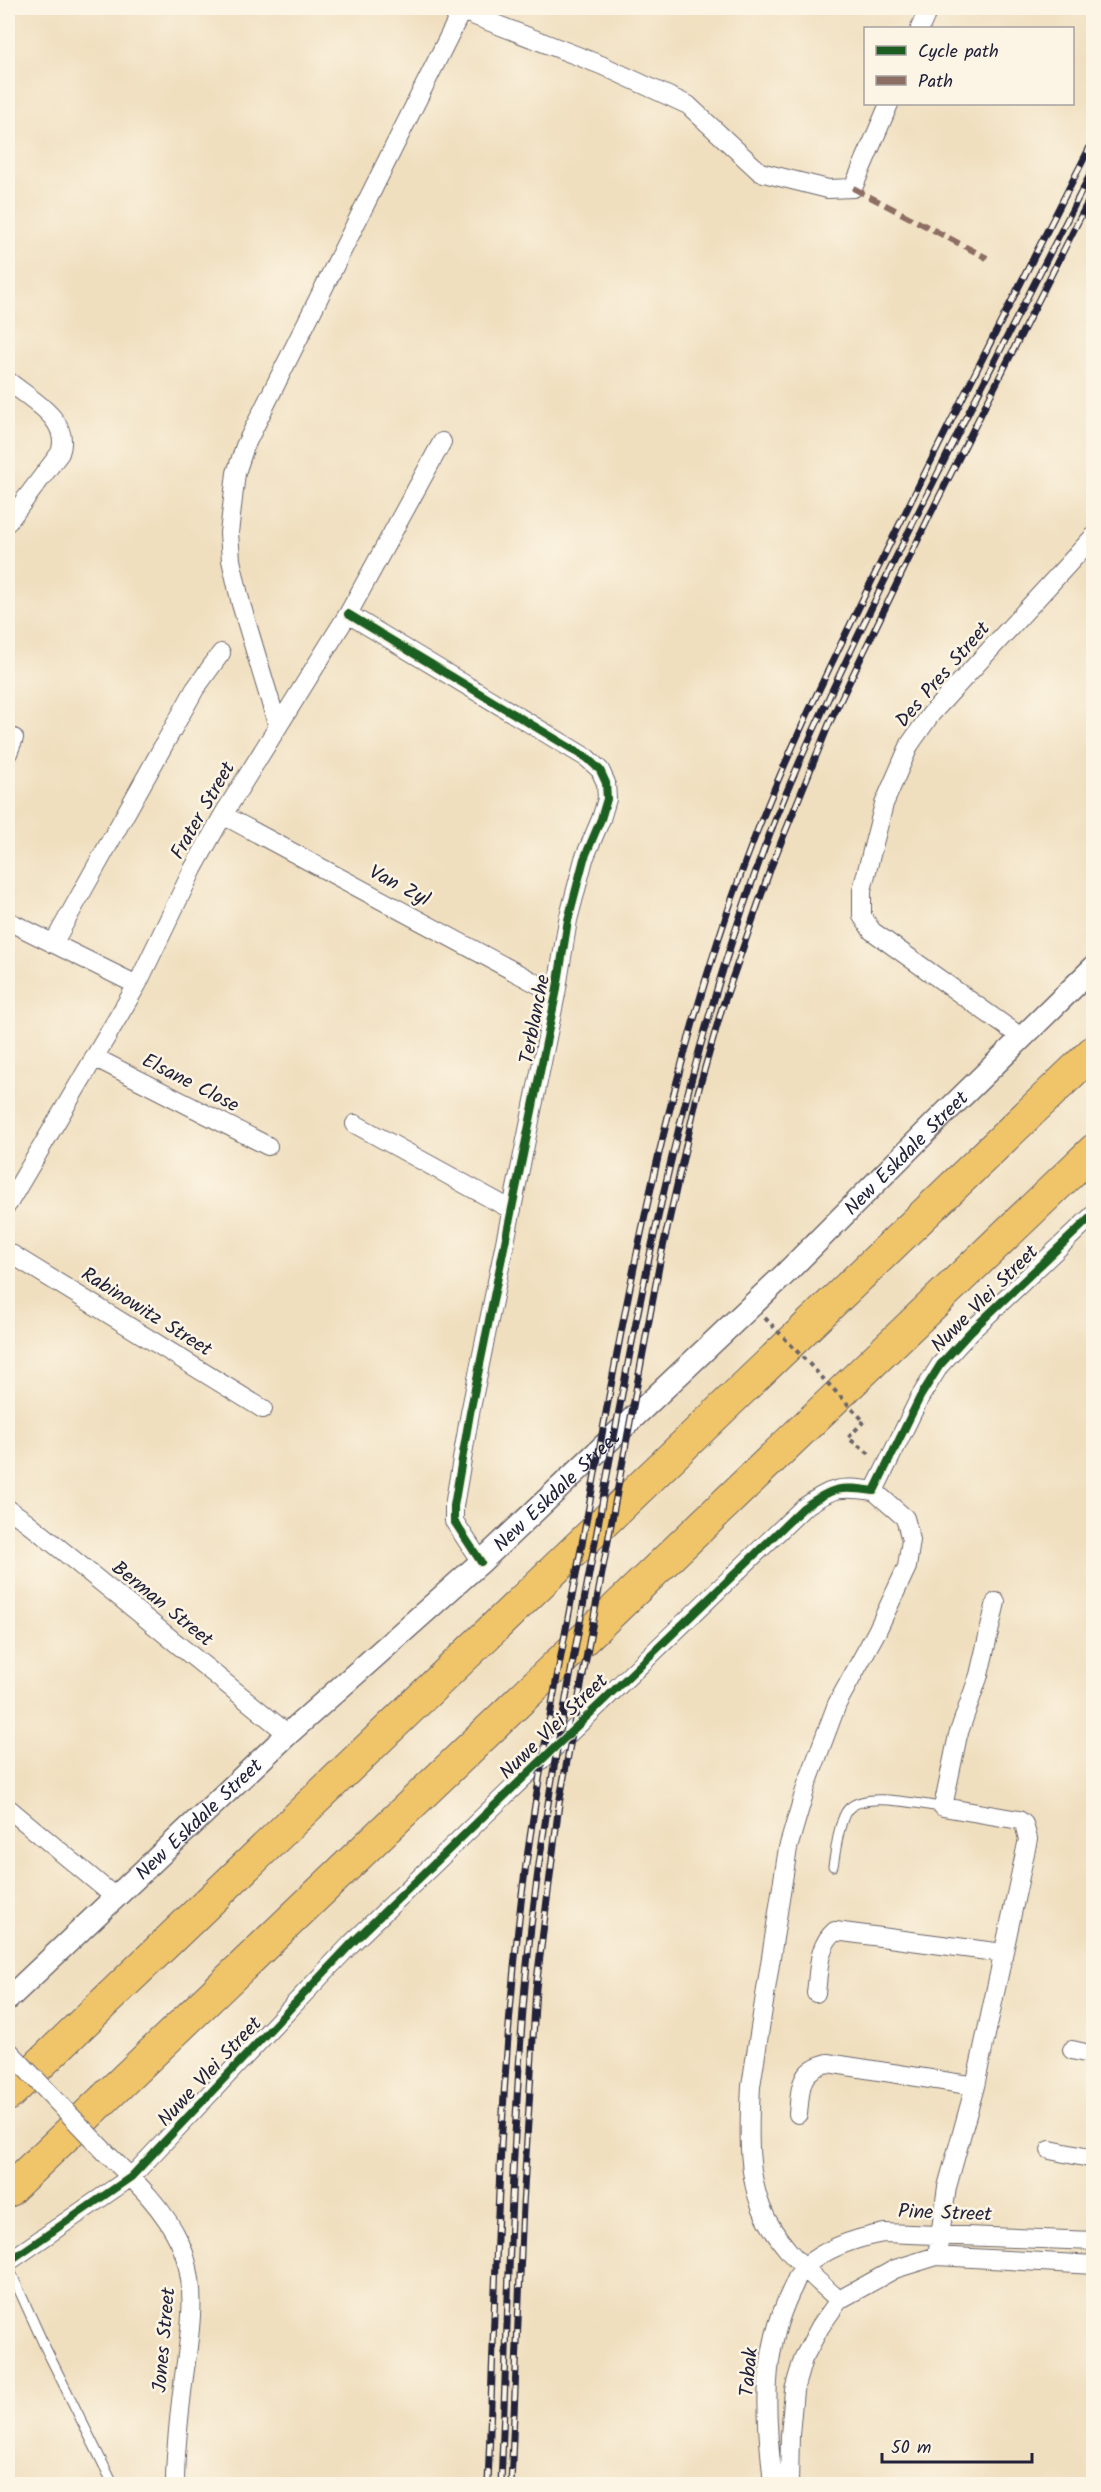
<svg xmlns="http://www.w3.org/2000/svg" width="1101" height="2492" font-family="Kalam,sans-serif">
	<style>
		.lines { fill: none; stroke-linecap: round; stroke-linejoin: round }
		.service-casing { stroke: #6a6469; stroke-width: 11 }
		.minor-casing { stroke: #6a6469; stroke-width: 20 }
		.tertiary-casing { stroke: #6a6469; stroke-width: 25 }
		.motorway-casing { stroke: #6a6469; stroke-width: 34 }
		.path { stroke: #6a6469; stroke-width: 4; stroke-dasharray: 4.5 4.5; stroke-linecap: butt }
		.service { stroke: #fff; stroke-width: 9 }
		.minor { stroke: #fff; stroke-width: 18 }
		.tertiary { stroke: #fff; stroke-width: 22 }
		.motorway { stroke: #f0c469; stroke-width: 32 }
		.rail-casing { stroke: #22223b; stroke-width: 7 }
		.rail { stroke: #fcf5e5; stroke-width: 4.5; stroke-dasharray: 14; stroke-linecap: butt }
		.minor-bridge-casing { stroke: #6a6469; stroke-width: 20; stroke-linecap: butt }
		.path-bridge { stroke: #6a6469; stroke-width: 4; stroke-dasharray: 4.5 4.5; stroke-linecap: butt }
		.minor-bridge { stroke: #fff; stroke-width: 18 }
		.quiet { stroke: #8d6e63; stroke-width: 6; stroke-dasharray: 12 6; stroke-linecap: butt }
		.cycleway-casing { stroke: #fcf5e5; stroke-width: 11 }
		.cycleway { stroke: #1b5e20; stroke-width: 8 }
		.labels { text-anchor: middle; stroke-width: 5; stroke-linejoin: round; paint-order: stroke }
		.street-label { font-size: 20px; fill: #22223b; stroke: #fcf5e5 }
	</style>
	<rect width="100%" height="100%" fill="#fcf5e5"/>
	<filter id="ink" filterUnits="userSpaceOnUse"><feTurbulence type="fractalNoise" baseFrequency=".0167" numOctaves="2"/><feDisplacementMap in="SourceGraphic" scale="12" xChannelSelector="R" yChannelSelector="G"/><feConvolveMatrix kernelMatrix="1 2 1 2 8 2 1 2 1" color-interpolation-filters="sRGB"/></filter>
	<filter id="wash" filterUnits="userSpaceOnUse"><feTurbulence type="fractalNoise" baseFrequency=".008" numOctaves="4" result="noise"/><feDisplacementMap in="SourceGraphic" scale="24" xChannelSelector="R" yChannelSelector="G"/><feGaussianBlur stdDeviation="1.35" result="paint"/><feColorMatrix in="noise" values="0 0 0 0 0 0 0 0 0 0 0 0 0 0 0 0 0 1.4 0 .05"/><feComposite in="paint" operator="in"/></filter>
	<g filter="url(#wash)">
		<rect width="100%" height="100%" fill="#f0dfbf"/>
	</g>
	<g filter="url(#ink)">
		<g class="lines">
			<g class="service-casing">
				<path id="service" d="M833,1866C836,1850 838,1826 846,1812C860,1789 920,1805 943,1807
					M8,2266L45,2347L113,2484"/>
			</g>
			<g class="minor-casing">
				<path id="minor" d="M462,11L601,65L688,105L760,172L828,189L853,188L889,104
					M920,28L929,8
					M8,381C30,399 72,420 60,453L8,522
					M348,614L587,758L600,770L606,783L607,799L601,819L584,859L568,920L556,994L470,1413L454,1506V1521L481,1562
					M278,727L241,604L231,560L229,533L236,473L245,446L463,8
					M8,753L14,738
					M223,815L556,994
					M8,921L137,985
					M53,944L195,689L221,653
					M1021,1037L872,931L862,916V890L884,804L910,744L931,714L1094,536
					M94,1057L268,1146
					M355,1124L512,1210
					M8,1204L137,985L193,869L223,815L348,614L442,442
					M8,1252L263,1409
					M8,1509L27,1522L288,1734
					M8,1808L115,1897
					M816,1993C819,1972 817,1946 835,1931L1003,1953
					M1072,2050L1094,2055
					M798,2114C801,2088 798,2070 828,2063L975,2086
					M1050,2150L1094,2159
					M107,2154C135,2181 164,2208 180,2243C200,2287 189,2337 183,2384C179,2417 175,2450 175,2484
					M937,2256L947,2187L975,2086L1028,1839L1024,1824L1019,1820L943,1807L958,1735L979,1675L996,1602
					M8,2262L131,2177L351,1944L803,1508C833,1487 839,1486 874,1491L920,1397L940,1365L971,1331L1094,1214
					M839,2300C755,2227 745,2197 751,2086L788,1848L806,1787L837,1704L877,1631L907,1567L911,1540L905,1518L874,1491
					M773,2484C766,2414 760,2356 791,2291C795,2284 798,2272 804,2267C826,2248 856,2238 884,2233L1094,2241
					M789,2484L790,2435L794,2390L803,2359L820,2327L839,2300L895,2269L937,2256L1094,2265"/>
			</g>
			<g class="tertiary-casing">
				<g id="tertiary">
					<path id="s1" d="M8,1999L288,1734L481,1562L785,1274L942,1116L1094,967"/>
				</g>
			</g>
			<g class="motorway-casing">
				<path id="motorway" d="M8,2095L1094,1051
					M8,2191L1094,1150"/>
			</g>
			<path class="path" d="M864,1421L848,1438L871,1455"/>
			<use href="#service" class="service"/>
			<use href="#minor" class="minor"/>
			<use href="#tertiary" class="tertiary"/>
			<use href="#motorway" class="motorway"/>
			<g class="rail-casing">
				<path id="rail" d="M488,2484C496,2288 498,2090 522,1894C541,1748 572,1602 598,1457C634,1255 674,1054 746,860C783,760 831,664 878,568C948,425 1021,282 1094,139
					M501,2484C508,2319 511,2152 525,1986C540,1813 578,1641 608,1470C645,1266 686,1064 757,868C791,773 836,682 880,590C949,448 1022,308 1094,167
					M511,2484L523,2206L536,1988L559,1804L661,1256L698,1092L722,1008L771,867L829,724L930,515L1094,190"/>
			</g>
			<use href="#rail" class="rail"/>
			<g class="minor-bridge-casing">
				<path id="minor-bridge" d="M8,2050L107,2154"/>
			</g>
			<path class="path-bridge" d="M765,1318L864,1421"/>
			<use href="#minor-bridge" class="minor-bridge"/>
			<path class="quiet" d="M853,188L987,258"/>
			<g class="cycleway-casing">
				<path id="cycleway" d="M348,614L587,758L600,770L606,783L607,799L601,819L584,859L568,920L556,994L470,1413L454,1506V1521L481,1562
					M8,2262L131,2177L351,1944L803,1508C833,1487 839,1486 874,1491L920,1397L940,1365L971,1331L1094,1214"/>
			</g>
			<use href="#cycleway" class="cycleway"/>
		</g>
	</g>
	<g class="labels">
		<g class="street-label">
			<text transform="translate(942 674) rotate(-49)" y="7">Des Pres Street</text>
			<text transform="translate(202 810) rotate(-60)" y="7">Frater Street</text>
			<text transform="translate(400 885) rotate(28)" y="7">Van Zyl</text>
			<text transform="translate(534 1019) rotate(-79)" y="7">Terblanche</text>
			<text transform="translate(191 1082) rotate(27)" y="7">Elsane Close</text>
			<text dy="7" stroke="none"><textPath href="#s1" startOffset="1234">New Eskdale Street</textPath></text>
			<text transform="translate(984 1298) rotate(-45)" y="7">Nuwe Vlei Street</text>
			<text transform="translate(147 1311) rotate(32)" y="7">Rabinowitz Street</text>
			<text dy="7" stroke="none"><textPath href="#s1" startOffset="748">New Eskdale Street</textPath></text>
			<text transform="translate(163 1603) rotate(39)" y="7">Berman Street</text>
			<text transform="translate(553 1726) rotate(-44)" y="7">Nuwe Vlei Street</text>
			<text dy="7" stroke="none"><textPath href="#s1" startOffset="262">New Eskdale Street</textPath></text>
			<text transform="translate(209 2071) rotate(-47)" y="7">Nuwe Vlei Street</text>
			<text transform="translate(945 2212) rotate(2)" y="7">Pine Street</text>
			<text transform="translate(163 2340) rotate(-85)" y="7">Jones Street</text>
			<text transform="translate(748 2372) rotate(-85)" y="7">Tabak</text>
		</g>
	</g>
	<rect width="1101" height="2492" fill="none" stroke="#fcf5e5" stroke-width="30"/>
	<rect x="864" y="27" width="210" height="78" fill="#fcf5e5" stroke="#a5a1a1" stroke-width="1.5"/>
	<rect x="876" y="46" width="30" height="9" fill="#1b5e20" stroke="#a5a1a1" stroke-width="1.5"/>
	<text x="918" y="57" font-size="18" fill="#22223b">Cycle path</text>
	<rect x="876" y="76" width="30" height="9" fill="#8d6e63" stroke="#a5a1a1" stroke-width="1.5"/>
	<text x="918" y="87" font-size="18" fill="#22223b">Path</text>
	<path d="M882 2453v9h150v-9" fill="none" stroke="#22223b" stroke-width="3"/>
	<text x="891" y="2453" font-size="18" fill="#22223b" stroke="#fcf5e5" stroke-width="4.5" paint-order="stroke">50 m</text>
</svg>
